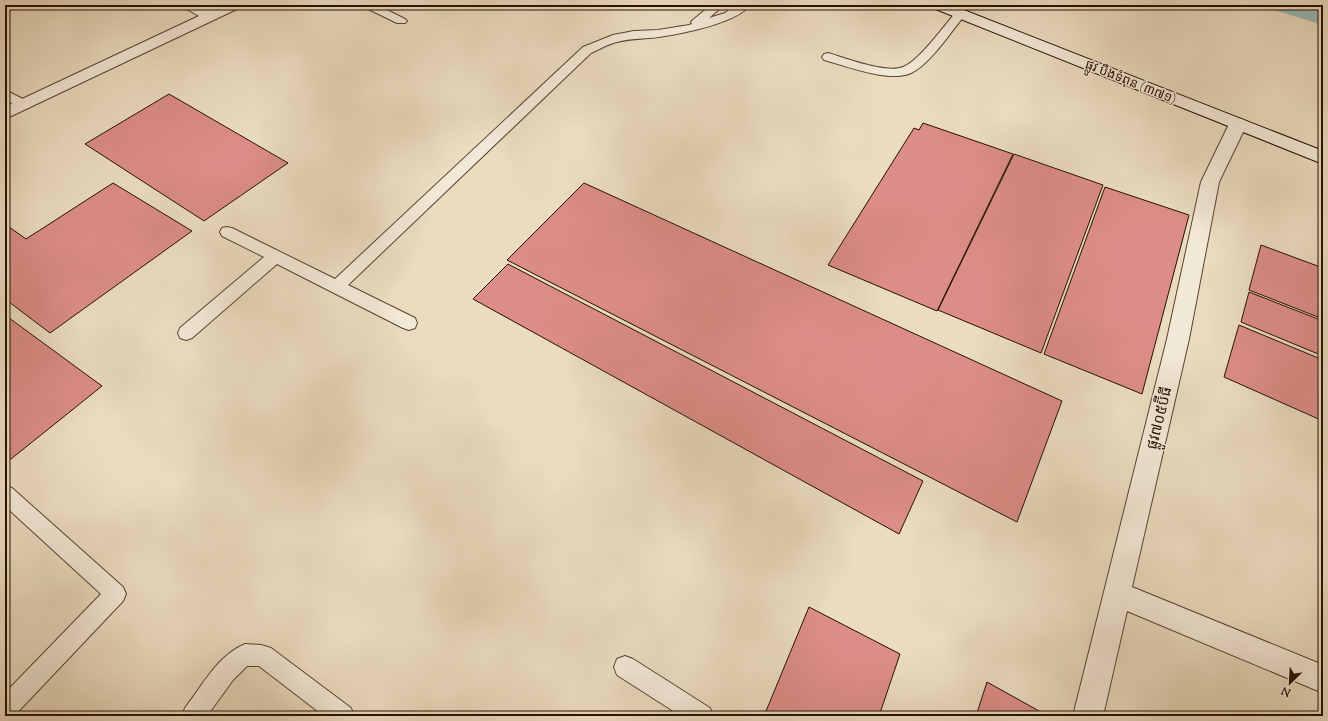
<svg xmlns="http://www.w3.org/2000/svg" width="1328" height="721" font-family="'Sorts Mill Goudy','Noto Sans Khmer',serif">
	<style>
		.lines { fill: none; stroke-linecap: round; stroke-linejoin: round }
		.canal { fill: #99bab8; fill-rule: evenodd }
		.building { fill: #dc8d87; stroke: #261000 }
		.service-casing { stroke: #574330; stroke-width: 2 }
		.minor-casing { stroke: #574330; stroke-width: 2 }
		.secondary-casing { stroke: #261000; stroke-width: 2 }
		.service { fill: #f2e8d6; fill-rule: evenodd }
		.minor { fill: #f2e8d6; fill-rule: evenodd }
		.secondary { fill: #f2e8d6; fill-rule: evenodd }
		.labels { text-anchor: middle; stroke-width: 3; stroke-linejoin: round; paint-order: stroke }
		.far-street-label { font-size: 13px; fill: #261000; stroke: #f2e8d6 }
		.street-label { font-size: 15px; fill: #261000; stroke: #f2e8d6 }
	</style>
	<rect width="100%" height="100%" fill="#ebdcc0"/>
	<filter id="stains"><feTurbulence type="fractalNoise" baseFrequency=".005" numOctaves="4"/><feColorMatrix values="0 0 0 0 .2 0 0 0 0 .09 0 0 0 0 .02 0 0 0 .5 -.17"/></filter>
	<radialGradient id="worn" r=".72"><stop offset=".6" stop-color="#630" stop-opacity="0"/><stop offset="1" stop-color="#630" stop-opacity=".3"/></radialGradient>
	<g class="lines">
		<path class="canal" d="M1271,5H1304L1323,11V25L1274,10Z"/>
	</g>
	<path class="building" d="M169,94L288,163L204,221L85,144Z
		M923,123L1013,154L937,311L828,265L914,128L919,130Z
		M1014,154L1103,185L1041,353L938,310Z
		M113,183L192,231L50,333L5,299V224L26,239Z
		M584,183L1062,401L1017,522L507,260Z
		M1105,187L1189,215L1142,394L1044,354Z
		M1261,245L1323,268V319L1249,290Z
		M508,264L923,481L899,534L473,299Z
		M1249,292L1323,321V356L1241,322Z
		M5,315L102,386L11,459L5,455Z
		M1239,325L1323,360V421L1224,377Z
		M809,607L900,654L879,716H764Z
		M987,682L1048,716H976Z"/>
	<g class="lines">
		<g class="service-casing">
			<path id="service" d="M362,5H377L405,19L407,21L405,23H397L364,7Z
				M711,5H724L709,18L725,13L736,5H750C737,23 681,34 659,37C645,39 631,38 617,42C608,44 600,49 591,53L348,285L415,318L417,323L415,328L409,330L403,328L277,264L192,338L186,340L180,338L178,333L180,328L264,257L222,236L220,232L222,228L227,227L232,228L335,279L583,47L613,35L634,31L658,30L689,25L692,24L691,22L693,20Z
				M960,11L964,12L966,14L964,16C951,32 929,65 911,73C889,83 847,66 824,60L822,57L824,54L828,53C845,58 887,74 903,67C919,61 944,26 956,12Z
				M5,90L29,102L30,105L29,108H19L5,99Z
				M5,485L12,488L123,587L126,594L123,601L14,716H5V693L101,594L5,506Z
				M245,644L261,645L271,648L351,708L354,716H324L259,666H247L233,680L207,716H182L185,708C203,685 217,656 245,644Z
				M625,656L633,659L710,708L713,716H681L617,675L614,667L617,659Z"/>
		</g>
		<g class="minor-casing">
			<path id="minor" d="M183,5H201L211,10L222,5H241L239,8L5,119V107L199,16L185,8Z
				M1238,118L1244,120L1247,124L1219,182L1189,339L1132,587L1323,665V693L1127,611L1103,716H1073L1167,339L1201,182L1229,124L1232,120Z"/>
		</g>
		<g class="secondary-casing">
			<path id="secondary" d="M931,5H951L1323,151V164L933,8Z"/>
		</g>
		<use href="#service" class="service"/>
		<use href="#minor" class="minor"/>
		<use href="#secondary" class="secondary"/>
	</g>
	<g class="labels">
		<g class="far-street-label">
			<text transform="translate(1131 81) rotate(22)" y="5">ផ្លូវ បឹងទំពុន (៣៧១)</text>
		</g>
		<g class="street-label">
			<text transform="translate(1159 418) rotate(-76)" y="5">ផ្លូវ៧០៥ប៊ីធី</text>
		</g>
	</g>
	<rect width="1328" height="721" fill="none" stroke="#ebdcc0" stroke-width="20"/>
	<rect x="6" y="6" width="1316" height="709" fill="none" stroke="#261000" stroke-width="2"/>
	<rect x="10" y="10" width="1308" height="701" fill="none" stroke="#261000"/>
	<g transform="translate(1290 683) rotate(204)" stroke="#f2e8d6" stroke-width="3" paint-order="stroke">
	<path d="M0-3L7 15L0 10L-7 15Z" fill="#261000"/>
	<text y="-6" font-size="11" font-weight="bold" text-anchor="middle" fill="#261000">N</text>
	</g>
	<rect width="100%" height="100%" filter="url(#stains)"/>
	<rect width="100%" height="100%" fill="url(#worn)"/>
</svg>
